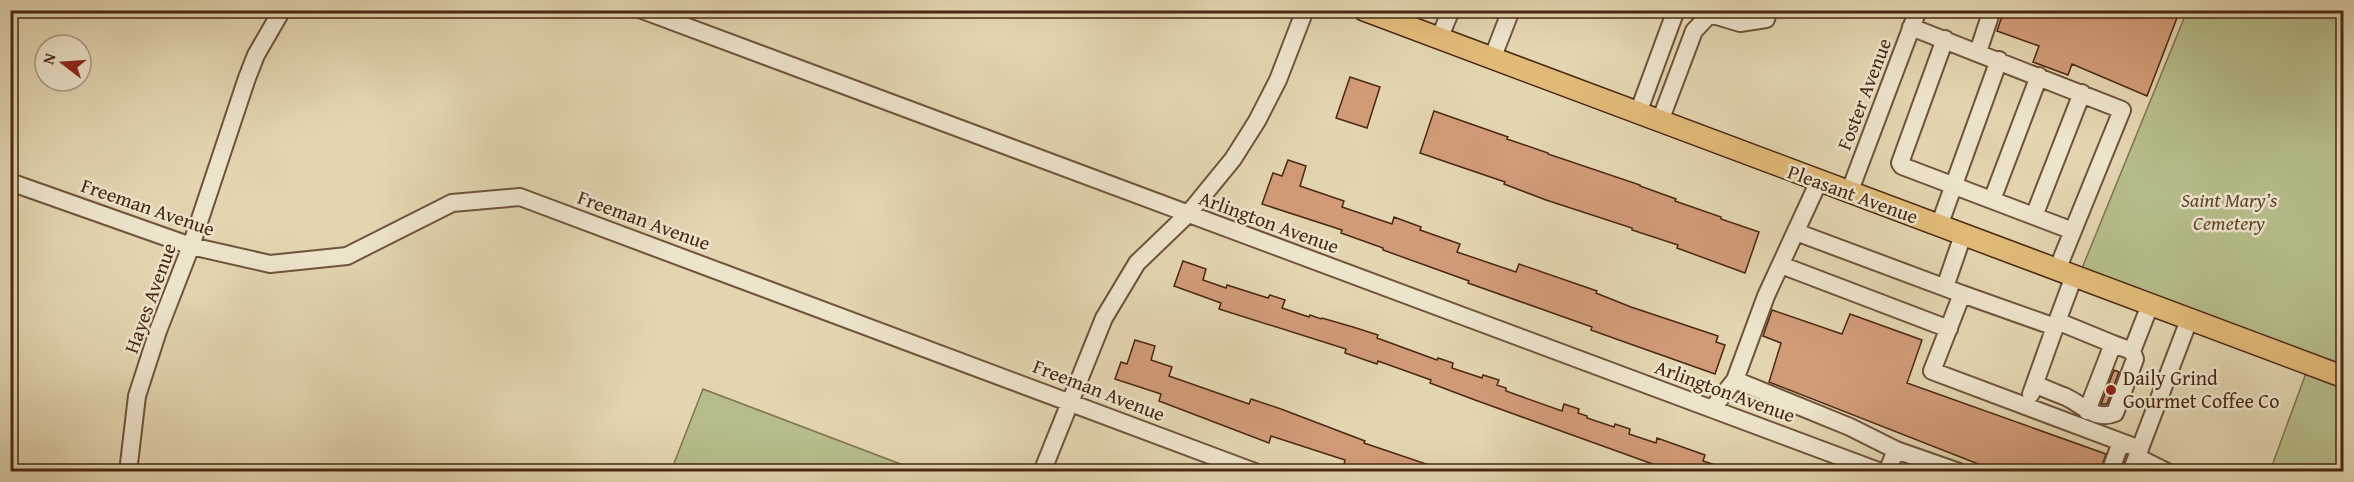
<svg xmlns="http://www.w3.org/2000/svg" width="2354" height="482" font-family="'Gentium Book Plus',serif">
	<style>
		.green { fill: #b6bd8a; stroke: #80724e; stroke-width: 1.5 }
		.building { fill: #d19b77; stroke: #492812; stroke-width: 1.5 }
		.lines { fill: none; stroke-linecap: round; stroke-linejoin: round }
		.minor-casing { stroke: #70533a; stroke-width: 20 }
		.major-casing { stroke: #492812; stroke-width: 24 }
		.minor { stroke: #ede4cc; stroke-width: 16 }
		.major { stroke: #e2ba78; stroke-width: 21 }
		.poi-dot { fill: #8f2418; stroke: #ede4cc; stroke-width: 2 }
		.labels { text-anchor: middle; stroke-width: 5; stroke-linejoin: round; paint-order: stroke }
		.street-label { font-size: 20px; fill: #492812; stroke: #ede4cc }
		.park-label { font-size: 20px; font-style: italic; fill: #5f462a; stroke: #ede4cc }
		.poi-label { font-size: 20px; fill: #492812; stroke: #ede4cc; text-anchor: start }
	</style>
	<rect width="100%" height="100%" fill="#e3d5b0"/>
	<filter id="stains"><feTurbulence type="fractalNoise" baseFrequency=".00333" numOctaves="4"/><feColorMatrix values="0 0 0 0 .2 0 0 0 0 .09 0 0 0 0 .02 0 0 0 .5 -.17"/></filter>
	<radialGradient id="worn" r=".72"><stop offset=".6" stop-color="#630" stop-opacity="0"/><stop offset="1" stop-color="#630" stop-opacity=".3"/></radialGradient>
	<path class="green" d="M2187,11H2343V471H2270L2309,365L2078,278Z
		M703,389L919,471H671Z"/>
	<path class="building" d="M2004,10H2180L2147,96L2072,64L2068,75L2033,62L2039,46L1997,31Z
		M1350,77L1380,87L1367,128L1336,118Z
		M1434,111L1508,137L1507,139L1548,153V154L1640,185V186L1676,199L1675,201L1721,217V219L1759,232L1745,273L1677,248L1678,245L1632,230V228L1546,200L1504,184L1505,182L1420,153Z
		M1288,160L1306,166L1300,186L1344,201L1342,207L1392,224L1394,217L1421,227L1420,230L1460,244L1457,252L1516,272L1519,264L1597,291L1596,293L1631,307L1718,336L1716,342L1725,345L1715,374L1633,345L1591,330L1592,327L1468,283L1469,281L1383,250V248L1341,233L1342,230L1262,204L1273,173L1282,176Z
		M1183,261L1206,269L1203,280L1226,288L1227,285L1268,298L1270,295L1285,300L1282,308L1309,317L1310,315L1321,319L1322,318L1353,327L1378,335L1377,338L1437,360L1438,358L1453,363L1452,368L1482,378L1483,375L1499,380L1497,385L1506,388V391L1562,411L1564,404L1579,409L1578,413L1587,416V418L1614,427L1615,424L1630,429L1629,434L1656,443L1657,438L1705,455L1703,461L1728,469V471H1672L1475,400L1430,383L1431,380L1378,361L1377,364L1345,353L1346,349L1219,309L1221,303L1174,286Z
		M1772,310L1842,334L1850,314L1922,340L1907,383L2106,454L2100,471H1996L1769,382L1781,343L1763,336Z
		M1135,340L1155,346L1151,360L1172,367L1169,376L1249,404L1251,399L1281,409L1365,441L1364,443L1441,469V471H1365L1344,464L1345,460L1271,436L1269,443L1159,401L1161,394L1115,379L1121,362L1127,364Z
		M2114,370L2119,372L2107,404H2101Z"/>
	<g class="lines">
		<g class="minor-casing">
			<path id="minor" d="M642,10L1881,472
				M1911,27L2122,110L2057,270
				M1439,39L1451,10
				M1945,39L1900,163L1902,166L2073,231
				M1978,52L1992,10
				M1492,59L1511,10
				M1638,113L1676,10
				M1660,121L1694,31L1710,14L1740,23L1766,19L1769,10
				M10,182L191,246L270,264L347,256L452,203L520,197L1255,472
				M1849,193L1918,10
				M1992,200L2039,76
				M2034,216L2082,93
				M1939,226L1999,60
				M1796,232L1962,294
				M1781,265L1949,329
				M2074,276L2055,327L1962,294L1932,371L2140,449
				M1945,287L1963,235
				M2057,321L2113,344
				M1735,380L1850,427L1896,450L1887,472
				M2035,384C2045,389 2056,393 2066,397C2083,405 2095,421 2115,413L2135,359L2132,351L2150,305
				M2031,394L2055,327
				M1712,409L1735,380L1766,296L1819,181
				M2087,411L2113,344L2132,351
				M1896,450L1959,472
				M2137,457L2167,472
				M128,472L137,396L158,331L191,246L247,78L256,55L282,10
				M1042,472L1104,318L1137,263L1188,214L1233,159L1257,121L1278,80L1305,10
				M2110,472L2121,442
				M2131,472L2189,320"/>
		</g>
		<g class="major-casing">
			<path id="major" d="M1364,10L2344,377"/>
		</g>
		<use href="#minor" class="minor"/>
		<use href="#major" class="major"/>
	</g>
	<circle class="poi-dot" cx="2111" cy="390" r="6"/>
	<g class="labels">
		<g class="street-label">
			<text transform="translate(1864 94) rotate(-69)" y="7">Foster Avenue</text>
			<text transform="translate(1853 194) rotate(20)" y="7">Pleasant Avenue</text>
			<text transform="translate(148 207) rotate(19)" y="7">Freeman Avenue</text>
			<text transform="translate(644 220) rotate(20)" y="7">Freeman Avenue</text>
			<text transform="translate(1269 222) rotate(20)" y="7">Arlington Avenue</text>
			<text transform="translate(150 298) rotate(-70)" y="7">Hayes Avenue</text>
			<text transform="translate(1099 390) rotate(21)" y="7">Freeman Avenue</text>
			<text transform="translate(1725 391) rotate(20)" y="7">Arlington Avenue</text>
		</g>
		<g class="park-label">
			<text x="2229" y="207">Saint Mary’s<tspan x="2229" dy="23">Cemetery</tspan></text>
		</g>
		<g class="poi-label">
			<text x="2123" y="385">Daily Grind<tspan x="2123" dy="23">Gourmet Coffee Co</tspan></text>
		</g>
	</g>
	<rect width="2354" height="482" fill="none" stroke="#e3d5b0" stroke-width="36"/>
	<rect x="12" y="12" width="2330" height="458" fill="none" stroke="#492812" stroke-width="3"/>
	<rect x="18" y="18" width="2318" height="446" fill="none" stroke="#492812" stroke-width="1.5"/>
	<g transform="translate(63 63) rotate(287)"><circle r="28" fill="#ede4cc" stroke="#ab9982" stroke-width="1.5"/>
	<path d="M0-4.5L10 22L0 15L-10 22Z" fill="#8f2418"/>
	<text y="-9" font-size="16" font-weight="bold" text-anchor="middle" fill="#492812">N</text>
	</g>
	<rect width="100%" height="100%" filter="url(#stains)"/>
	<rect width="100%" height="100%" fill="url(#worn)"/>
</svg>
